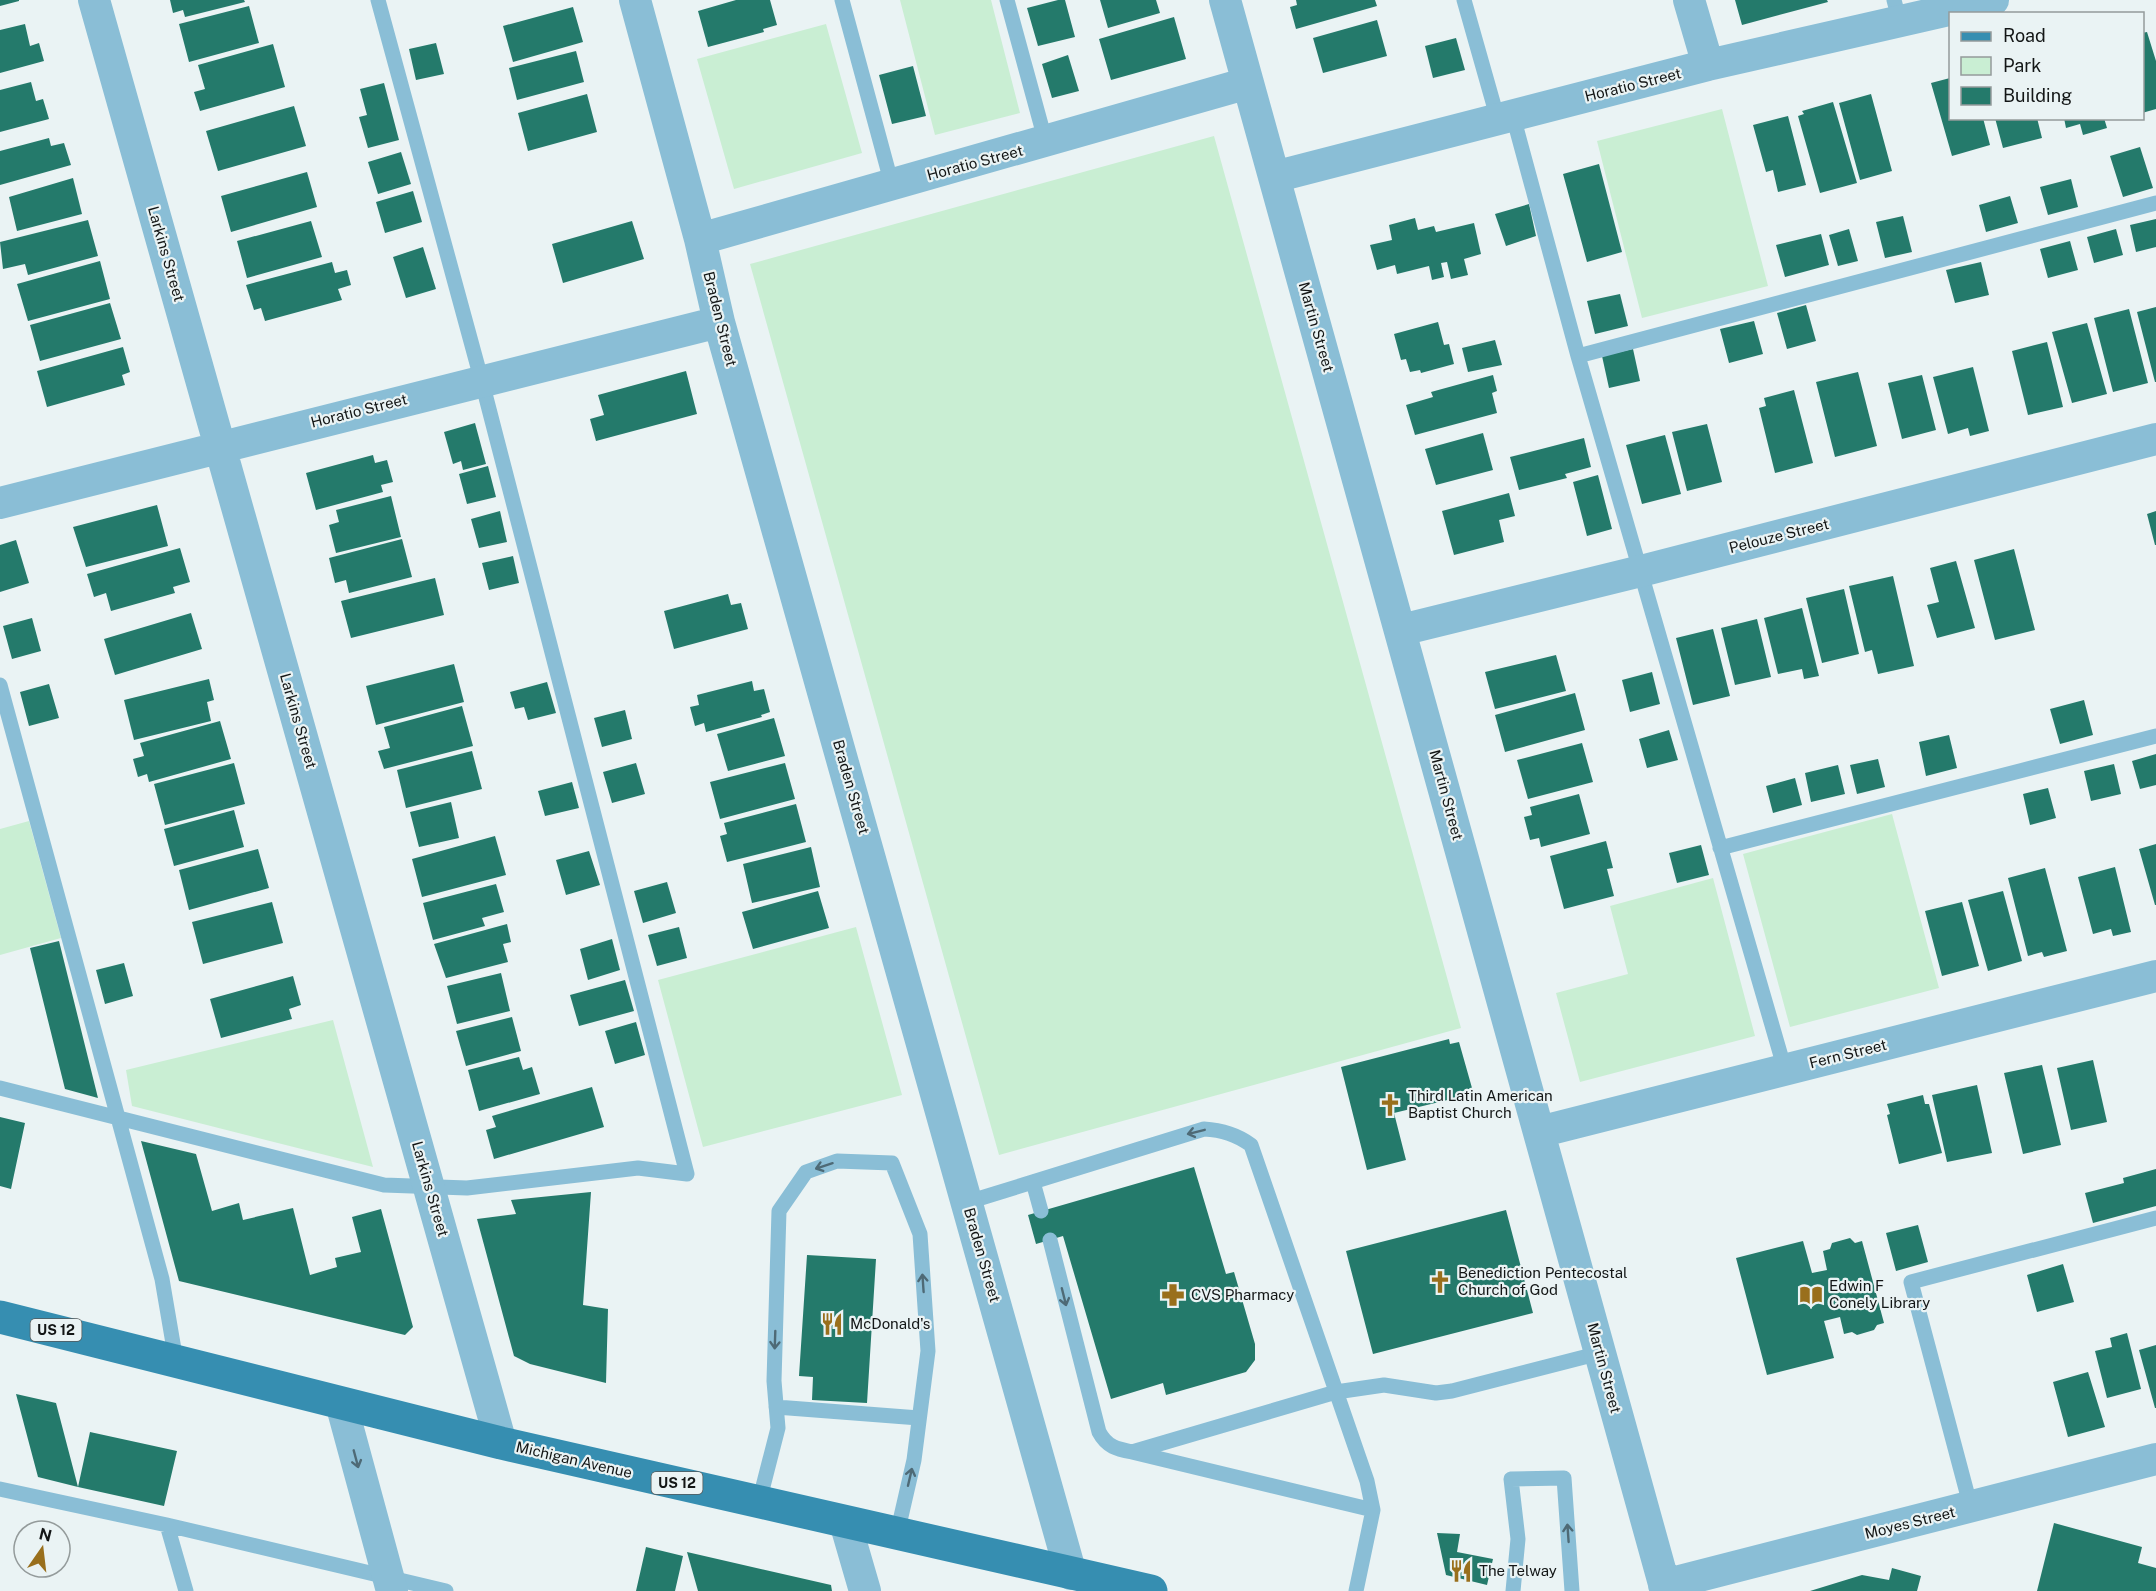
<svg xmlns="http://www.w3.org/2000/svg" width="2156" height="1591" font-family="'Public Sans',sans-serif">
	<style>
		.green { fill: #c9eed3 }
		.building { fill: #247a6b }
		.lines { fill: none; stroke-linecap: round; stroke-linejoin: round }
		.service { stroke: #8abed6; stroke-width: 15 }
		.minor { stroke: #8abed6; stroke-width: 32 }
		.primary { stroke: #368eb1; stroke-width: 33 }
		.oneway { stroke: #4e6a76 }
		.labels { text-anchor: middle; stroke-width: 4.5; stroke-linejoin: round; paint-order: stroke }
		.shield { fill: #eaf3f4; stroke: #545859; stroke-width: 1.5 }
		.shield-label { font-size: 14px; font-weight: bold; fill: #131616 }
		.street-label { font-size: 15px; fill: #131616; stroke: #eaf3f4 }
		.poi-label { font-size: 15px; fill: #131616; stroke: #eaf3f4; text-anchor: start }
	</style>
	<rect width="100%" height="100%" fill="#eaf3f4"/>
	<path class="green" d="M900,0H991L1020,113L935,135Z
		M826,24L862,153L734,189L697,59Z
		M1722,109L1768,286L1642,318L1597,141Z
		M1214,136L1461,1028L999,1155L750,264Z
		M1892,814L1939,988L1790,1027L1743,854Z
		M29,821L61,938L0,955V829Z
		M1713,878L1755,1036L1580,1082L1556,993L1628,974L1610,906Z
		M856,927L902,1095L703,1147L658,980Z
		M333,1020L373,1167L132,1106L126,1070Z"/>
	<path class="building" d="M0,0H19V1L0,6Z
		M170,0H244L245,2L185,17L183,10L173,13Z
		M736,0H770L777,25L763,29L764,32L708,47L698,11Z
		M1058,0H1065L1075,37L1038,46L1027,8Z
		M1100,0H1156L1160,13L1108,28Z
		M1296,0H1375L1377,6L1296,29L1290,7L1297,5Z
		M1735,0H1827L1828,2L1742,25Z
		M249,6L259,43L189,62L179,24Z
		M573,7L583,42L513,62L503,26Z
		M1174,17L1186,59L1111,80L1099,39Z
		M1377,20L1387,56L1323,73L1313,38Z
		M25,24L30,46L39,43L44,61L0,73V30Z
		M2147,32L2156,61V109L2142,113V33Z
		M1456,38L1465,70L1433,78L1425,46Z
		M436,43L444,74L416,80L409,49Z
		M273,44L285,87L200,111L194,92L205,89L198,65Z
		M576,51L584,82L517,100L509,68Z
		M1068,55L1079,91L1052,98L1042,64Z
		M913,66L926,116L892,124L879,75Z
		M1950,78V118H1983L1990,145L1952,156L1931,83Z
		M31,82L36,101L43,99L49,119L0,132V90Z
		M384,83L399,140L368,148L359,117L367,115L360,89Z
		M587,94L597,132L528,151L518,113Z
		M1871,94L1892,171L1860,180L1839,103Z
		M1833,102L1857,183L1820,193L1798,116L1804,114L1802,111Z
		M294,106L306,146L218,171L206,131Z
		M1788,116L1806,185L1778,192L1773,170L1766,172L1753,125Z
		M1995,118H2037L2042,138L2003,148Z
		M2064,118H2104L2107,128L2083,135L2080,124L2066,128Z
		M49,138L51,146L64,143L71,165L0,185V151Z
		M2140,147L2153,188L2123,197L2110,156Z
		M401,152L411,184L378,194L368,162Z
		M1599,164L1622,252L1587,262L1563,174Z
		M307,172L317,207L231,232L221,196Z
		M73,178L82,214L17,231L9,197Z
		M2071,179L2078,207L2048,215L2040,187Z
		M413,191L422,222L385,233L376,202Z
		M2010,196L2018,223L1986,232L1979,205Z
		M1529,204L1536,236L1506,246L1495,214Z
		M1903,216L1912,252L1885,258L1876,222Z
		M1415,218L1418,230L1434,226L1436,232L1474,223L1481,254L1464,259L1468,275L1451,279L1447,262L1441,263L1444,277L1432,280L1429,266L1397,274L1395,265L1377,270L1370,245L1392,240L1389,225Z
		M2156,219V247L2136,252L2130,225Z
		M88,220L98,256L28,275L25,264L3,269L0,242Z
		M311,221L322,257L247,278L237,241Z
		M632,221L644,259L563,283L552,244Z
		M1849,229L1858,261L1838,266L1829,235Z
		M2116,229L2123,255L2094,263L2087,237Z
		M1821,234L1829,265L1785,277L1776,245Z
		M2070,241L2078,270L2048,278L2040,249Z
		M423,247L436,289L406,298L393,257Z
		M100,261L110,299L28,321L17,284Z
		M332,262L335,273L347,270L351,285L338,289L342,300L265,321L261,308L254,310L246,285Z
		M1981,262L1989,295L1955,303L1946,270Z
		M1620,294L1628,326L1595,334L1587,301Z
		M110,303L121,339L40,361L30,325Z
		M1806,305L1816,341L1787,349L1777,313Z
		M2156,307V382H2155L2137,312Z
		M2129,309L2148,383L2113,392L2094,318Z
		M1754,321L1763,354L1729,363L1720,329Z
		M1438,322L1444,345L1449,344L1454,364L1421,373L1420,370L1410,372L1406,359L1401,360L1394,334Z
		M2087,323L2107,394L2072,403L2052,332Z
		M1495,340L1502,365L1468,372L1462,348Z
		M2047,342L2063,407L2028,415L2012,351Z
		M123,347L130,372L122,375L125,385L47,407L37,371Z
		M1633,349L1640,381L1609,388L1602,356Z
		M1973,367L1989,431L1970,436L1968,428L1948,434L1933,377Z
		M686,371L697,414L596,441L590,419L604,415L598,395Z
		M1858,372L1877,446L1835,457L1816,382Z
		M1493,375L1497,391L1492,393L1497,413L1415,435L1406,405L1433,397L1431,392Z
		M1922,375L1936,430L1902,439L1888,383Z
		M1794,390L1813,463L1775,473L1759,408L1766,406L1764,398Z
		M475,423L486,464L463,470L461,461L453,464L444,432Z
		M1707,424L1722,482L1687,491L1672,432Z
		M1483,433L1493,470L1436,485L1425,449Z
		M1665,435L1681,494L1642,504L1626,445Z
		M1584,438L1591,467L1565,474L1567,478L1519,490L1510,457Z
		M373,455L375,463L387,460L393,482L381,485L383,492L316,510L306,473Z
		M488,466L496,497L467,504L459,474Z
		M1598,475L1612,529L1587,536L1573,482Z
		M1509,493L1515,516L1499,520L1504,542L1454,555L1442,511Z
		M391,496L401,537L336,553L329,525L339,522L336,510Z
		M157,505L168,546L86,567L73,527Z
		M500,511L507,542L479,548L471,519Z
		M2156,511V545H2155L2147,514Z
		M402,539L412,577L349,593L346,580L335,583L329,558Z
		M16,540L29,583L0,592V545Z
		M180,548L190,582L173,587L175,593L111,611L106,593L94,597L87,574Z
		M2014,549L2035,630L1995,640L1974,560Z
		M513,556L519,583L489,590L482,563Z
		M1956,561L1975,628L1937,638L1927,605L1939,602L1930,568Z
		M1893,576L1914,666L1878,674L1872,650L1865,652L1849,586Z
		M435,578L444,615L351,638L341,601Z
		M1844,589L1859,654L1822,663L1806,598Z
		M728,594L731,605L741,603L748,629L674,649L664,611Z
		M1802,608L1819,676L1804,679L1802,669L1778,674L1764,618Z
		M191,613L202,649L115,675L104,639Z
		M32,618L41,651L12,659L3,626Z
		M1757,619L1771,677L1735,685L1721,628Z
		M1713,629L1730,696L1693,705L1676,638Z
		M1556,655L1566,691L1495,709L1485,672Z
		M454,664L464,702L376,725L366,686Z
		M1652,672L1660,704L1630,712L1622,680Z
		M209,679L214,700L207,702L211,721L134,740L124,700Z
		M752,681L754,691L764,689L770,712L761,715L762,717L706,732L704,723L695,726L690,707L699,705L697,695Z
		M547,682L556,713L528,720L524,707L515,709L510,692Z
		M49,684L59,718L29,726L20,692Z
		M1575,693L1585,730L1505,752L1495,715Z
		M2084,700L2093,735L2060,744L2050,709Z
		M462,706L473,746L384,769L378,751L390,748L384,727Z
		M625,710L632,739L602,747L594,718Z
		M774,718L785,756L728,771L717,734Z
		M220,721L231,759L149,782L147,774L138,777L133,759L144,756L140,743Z
		M1669,730L1678,760L1647,768L1639,739Z
		M1949,735L1957,768L1926,776L1919,742Z
		M1582,743L1593,782L1528,799L1517,760Z
		M472,751L482,789L406,808L397,770Z
		M2156,754V785L2140,789L2132,761Z
		M1878,759L1885,787L1857,794L1850,765Z
		M234,763L245,804L165,825L154,784Z
		M636,763L645,794L612,803L603,772Z
		M785,763L795,799L720,819L710,782Z
		M2114,764L2121,794L2091,801L2084,771Z
		M1838,765L1845,794L1811,802L1805,773Z
		M1795,778L1802,805L1773,813L1766,786Z
		M572,782L579,808L545,816L538,791Z
		M2048,788L2056,818L2030,825L2023,794Z
		M1579,794L1590,834L1541,847L1539,838L1530,840L1524,817L1532,815L1530,807Z
		M451,802L459,838L419,847L410,812Z
		M796,804L806,842L727,862L720,836L727,834L724,823Z
		M234,810L244,847L174,866L164,829Z
		M495,836L506,875L422,897L412,859Z
		M1606,841L1613,868L1607,869L1614,896L1564,909L1550,856Z
		M2156,844V905H2155L2139,849Z
		M1701,845L1709,875L1677,883L1669,853Z
		M811,847L820,887L752,903L743,864Z
		M258,849L269,888L189,910L179,870Z
		M589,851L600,885L566,895L556,860Z
		M2115,867L2131,932L2113,936L2111,929L2093,934L2078,877Z
		M2045,868L2067,951L2044,957L2042,952L2028,956L2008,878Z
		M667,882L676,913L643,923L634,891Z
		M496,884L504,912L482,918L485,926L433,940L423,903Z
		M818,891L829,928L753,949L742,912Z
		M2003,891L2022,961L1988,971L1968,900Z
		M272,902L283,943L203,964L192,922Z
		M1962,902L1979,966L1942,976L1925,911Z
		M507,924L511,942L503,944L508,962L446,978L434,944Z
		M679,927L687,958L657,966L648,935Z
		M612,939L620,970L588,980L580,949Z
		M59,941L98,1098L65,1089L30,948Z
		M124,963L133,996L105,1004L96,970Z
		M501,973L510,1011L457,1024L447,986Z
		M293,976L301,1005L289,1009L292,1019L221,1038L210,999Z
		M625,980L634,1011L579,1026L570,995Z
		M512,1017L521,1051L466,1066L456,1031Z
		M636,1022L645,1055L615,1064L605,1031Z
		M1449,1039L1450,1044L1459,1042L1472,1088L1463,1091L1464,1096L1394,1113L1406,1160L1367,1170L1341,1067Z
		M519,1057L523,1070L532,1067L540,1094L479,1111L468,1070Z
		M2093,1060L2107,1122L2071,1130L2057,1068Z
		M2042,1065L2061,1145L2023,1154L2004,1073Z
		M1977,1085L1992,1153L1947,1162L1932,1095Z
		M592,1087L604,1127L494,1159L486,1130L496,1127L492,1116Z
		M1923,1095L1925,1104H1929L1942,1153L1899,1164L1887,1115L1890,1114L1887,1104Z
		M0,1117L25,1123L11,1189L0,1186Z
		M141,1141L196,1154L212,1211L239,1203L243,1220L293,1208L310,1275L337,1267L335,1258L361,1252L352,1217L381,1209L413,1327L405,1335L179,1281Z
		M1194,1167L1226,1274L1234,1272L1255,1344V1360L1246,1372L1166,1395L1163,1383L1111,1399L1063,1236L1036,1244L1028,1215Z
		M2156,1169V1206L2093,1223L2085,1193L2124,1183L2123,1178Z
		M591,1192L583,1305L608,1309L606,1383L530,1364L514,1356L477,1219L516,1214L511,1200Z
		M1506,1210L1533,1313L1373,1354L1346,1251Z
		M1918,1225L1928,1262L1896,1271L1886,1233Z
		M1850,1238L1855,1243L1862,1241L1884,1323L1877,1325L1874,1330L1857,1335L1852,1332L1844,1334L1840,1317L1824,1321L1834,1358L1767,1375L1736,1258L1803,1241L1812,1273L1827,1270L1823,1251L1830,1249L1832,1243Z
		M807,1255L876,1259L867,1403L812,1400L813,1377L799,1376Z
		M2063,1264L2074,1302L2037,1312L2027,1275Z
		M2127,1333L2141,1389L2107,1398L2095,1351L2112,1347L2110,1338Z
		M2156,1345V1408H2155L2139,1350Z
		M2088,1372L2105,1427L2068,1437L2053,1382Z
		M16,1394L56,1403L78,1487L38,1477Z
		M90,1432L177,1451L164,1506L78,1487Z
		M2054,1523L2142,1547L2138,1563L2156,1568V1591H2037Z
		M1437,1533L1460,1534L1457,1552L1493,1559L1487,1585L1446,1575Z
		M646,1547L683,1556L675,1591H636Z
		M687,1552L831,1585L832,1591H698Z
		M1892,1568L1921,1576L1917,1591H1810L1862,1575L1889,1580Z"/>
	<g class="lines">
		<path class="service" d="M842,0L892,185
			M1007,0L1046,143
			M1464,0L1498,120
			M1894,0L1900,23
			M1513,116L1578,356L1785,1070
			M1578,356L2156,203
			M0,685L162,1279L176,1361
			M1720,848L2156,736
			M0,1088L384,1185L467,1188L638,1168L687,1174L482,382L378,0
			M1033,1182L1041,1211
			M968,1202L1204,1129C1222,1130 1236,1134 1251,1145L1367,1481L1373,1510L1356,1591
			M1050,1240L1099,1432C1107,1447 1117,1449 1132,1452
			M776,1407L919,1418
			M0,1489L167,1525L446,1591
			M759,1502L778,1428L774,1381L779,1211L806,1172L837,1161L892,1163L920,1234L928,1351L914,1460L897,1534
			M1971,1508L1911,1282L2156,1218
			M1373,1510L1132,1452L1336,1392L1384,1385L1436,1393L1452,1391L1600,1353
			M167,1525L186,1591
			M1513,1591L1518,1539L1511,1479L1564,1478L1572,1591"/>
		<path class="minor" d="M94,0L501,1443
			M635,0L700,239L719,322L1071,1574
			M1225,0L1666,1591
			M1689,0L1708,65
			M1274,177L1708,65L1993,0
			M700,239L1248,83
			M0,503L719,322
			M1401,630L1641,571L2156,439
			M1539,1132L2156,976
			M341,1403L392,1591
			M845,1522L865,1591
			M1664,1585L2156,1459"/>
		<path class="primary" d="M0,1317L501,1443L1151,1591"/>
	</g>
	<defs><path id="oneway-shaft" d="M-6 0H5M1.5-3L5.5 0L1.5 3" fill="none" stroke-width="1.6" stroke-linecap="round" stroke-linejoin="round" transform="scale(1.5)"/></defs>
	<g class="oneway">
		<use href="#oneway-shaft" transform="translate(1196 1132) rotate(166)"/>
		<use href="#oneway-shaft" transform="translate(824 1166) rotate(162)"/>
		<use href="#oneway-shaft" transform="translate(923 1283) rotate(-94)"/>
		<use href="#oneway-shaft" transform="translate(1064 1297) rotate(76)"/>
		<use href="#oneway-shaft" transform="translate(775 1340) rotate(92)"/>
		<use href="#oneway-shaft" transform="translate(356 1459) rotate(75)"/>
		<use href="#oneway-shaft" transform="translate(910 1477) rotate(-77)"/>
		<use href="#oneway-shaft" transform="translate(1568 1533) rotate(-94)"/>
	</g>
	<defs>
		<g id="church-bare" transform="scale(1.8)"><path d="M-1.2-6h2.4v3.5h3.3v2.4h-3.3V6h-2.4V-.1h-3.3v-2.4h3.3Z" fill="#996f1c" stroke="#eaf3f4" stroke-width="2.5" paint-order="stroke"/></g>
		<g id="pharmacy-bare" transform="scale(1.8)"><path d="M-2-6h4v4h4v4h-4v4h-4v-4h-4v-4h4Z" fill="#996f1c" stroke="#eaf3f4" stroke-width="2.5" paint-order="stroke"/></g>
		<g id="library-bare" transform="scale(1.8)"><path d="M-6-4Q-3-5.5-.7-3.5V5Q-3 3-6 4ZM6-4Q3-5.5 .7-3.5V5Q3 3 6 4Z" fill="#996f1c" stroke="#eaf3f4" stroke-width="2.5" paint-order="stroke"/></g>
		<g id="restaurant-bare" transform="scale(1.8)"><path d="M-5-6h1v4h1v-4h1v4h1v-4h1v5L-1.5 .5V6h-2V.5L-5-1ZM5-6V6H3V1.5H1.5Q1.5-4 5-6Z" fill="#996f1c" stroke="#eaf3f4" stroke-width="2.5" paint-order="stroke"/></g>
	</defs>
	<g fill-rule="evenodd">
		<use href="#church-bare" x="1390" y="1105"/>
		<use href="#church-bare" x="1440" y="1282"/>
		<use href="#pharmacy-bare" x="1173" y="1295"/>
		<use href="#library-bare" x="1811" y="1295"/>
		<use href="#restaurant-bare" x="832" y="1324"/>
		<use href="#restaurant-bare" x="1461" y="1571"/>
	</g>
	<g class="labels">
		<g class="shield">
			<rect x="30.5" y="1319" width="51" height="22" rx="4.5"/>
			<rect x="651.5" y="1472" width="51" height="22" rx="4.5"/>
		</g>
		<g class="shield-label">
			<text x="56" y="1335">US 12</text>
			<text x="677" y="1488">US 12</text>
		</g>
		<g class="street-label">
			<text transform="translate(1633 85) rotate(-14)" y="5">Horatio Street</text>
			<text transform="translate(975 163) rotate(-15)" y="5">Horatio Street</text>
			<text transform="translate(166 254) rotate(74)" y="5">Larkins Street</text>
			<text transform="translate(720 319) rotate(76)" y="5">Braden Street</text>
			<text transform="translate(1316 327) rotate(74)" y="5">Martin Street</text>
			<text transform="translate(359 411) rotate(-14)" y="5">Horatio Street</text>
			<text transform="translate(1779 536) rotate(-14)" y="5">Pelouze Street</text>
			<text transform="translate(298 721) rotate(74)" y="5">Larkins Street</text>
			<text transform="translate(851 787) rotate(74)" y="5">Braden Street</text>
			<text transform="translate(1446 795) rotate(75)" y="5">Martin Street</text>
			<text transform="translate(1848 1054) rotate(-14)" y="5">Fern Street</text>
			<text transform="translate(430 1189) rotate(74)" y="5">Larkins Street</text>
			<text transform="translate(982 1255) rotate(74)" y="5">Braden Street</text>
			<text transform="translate(1604 1368) rotate(75)" y="5">Martin Street</text>
			<text transform="translate(574 1460) rotate(13)" y="5">Michigan Avenue</text>
			<text transform="translate(1910 1523) rotate(-14)" y="5">Moyes Street</text>
		</g>
		<g class="poi-label">
			<text x="1408" y="1101">Third Latin American<tspan x="1408" dy="17">Baptist Church</tspan></text>
			<text x="1458" y="1278">Benediction Pentecostal<tspan x="1458" dy="17">Church of God</tspan></text>
			<text x="1829" y="1291">Edwin F<tspan x="1829" dy="17">Conely Library</tspan></text>
			<text x="1191" y="1300">CVS Pharmacy</text>
			<text x="850" y="1329">McDonald's</text>
			<text x="1479" y="1576">The Telway</text>
		</g>
	</g>
	<rect x="1949" y="12" width="195" height="108" fill="#eaf3f4" stroke="#949b9b" stroke-width="1.5"/>
	<rect x="1961" y="32" width="30" height="9" fill="#368eb1" stroke="#949b9b" stroke-width="1.5"/>
	<text x="2003" y="42" font-size="18" fill="#131616">Road</text>
	<rect x="1961" y="57" width="30" height="18" fill="#c9eed3" stroke="#949b9b" stroke-width="1.5"/>
	<text x="2003" y="72" font-size="18" fill="#131616">Park</text>
	<rect x="1961" y="87" width="30" height="18" fill="#247a6b" stroke="#949b9b" stroke-width="1.5"/>
	<text x="2003" y="102" font-size="18" fill="#131616">Building</text>
	<g transform="translate(42 1549) rotate(14)"><circle r="28" fill="#eaf3f4" stroke="#949b9b" stroke-width="1.5"/>
	<path d="M0-4.5L10 22L0 15L-10 22Z" fill="#996f1c"/>
	<text y="-9" font-size="16" font-weight="bold" text-anchor="middle" fill="#131616">N</text>
	</g>
</svg>
